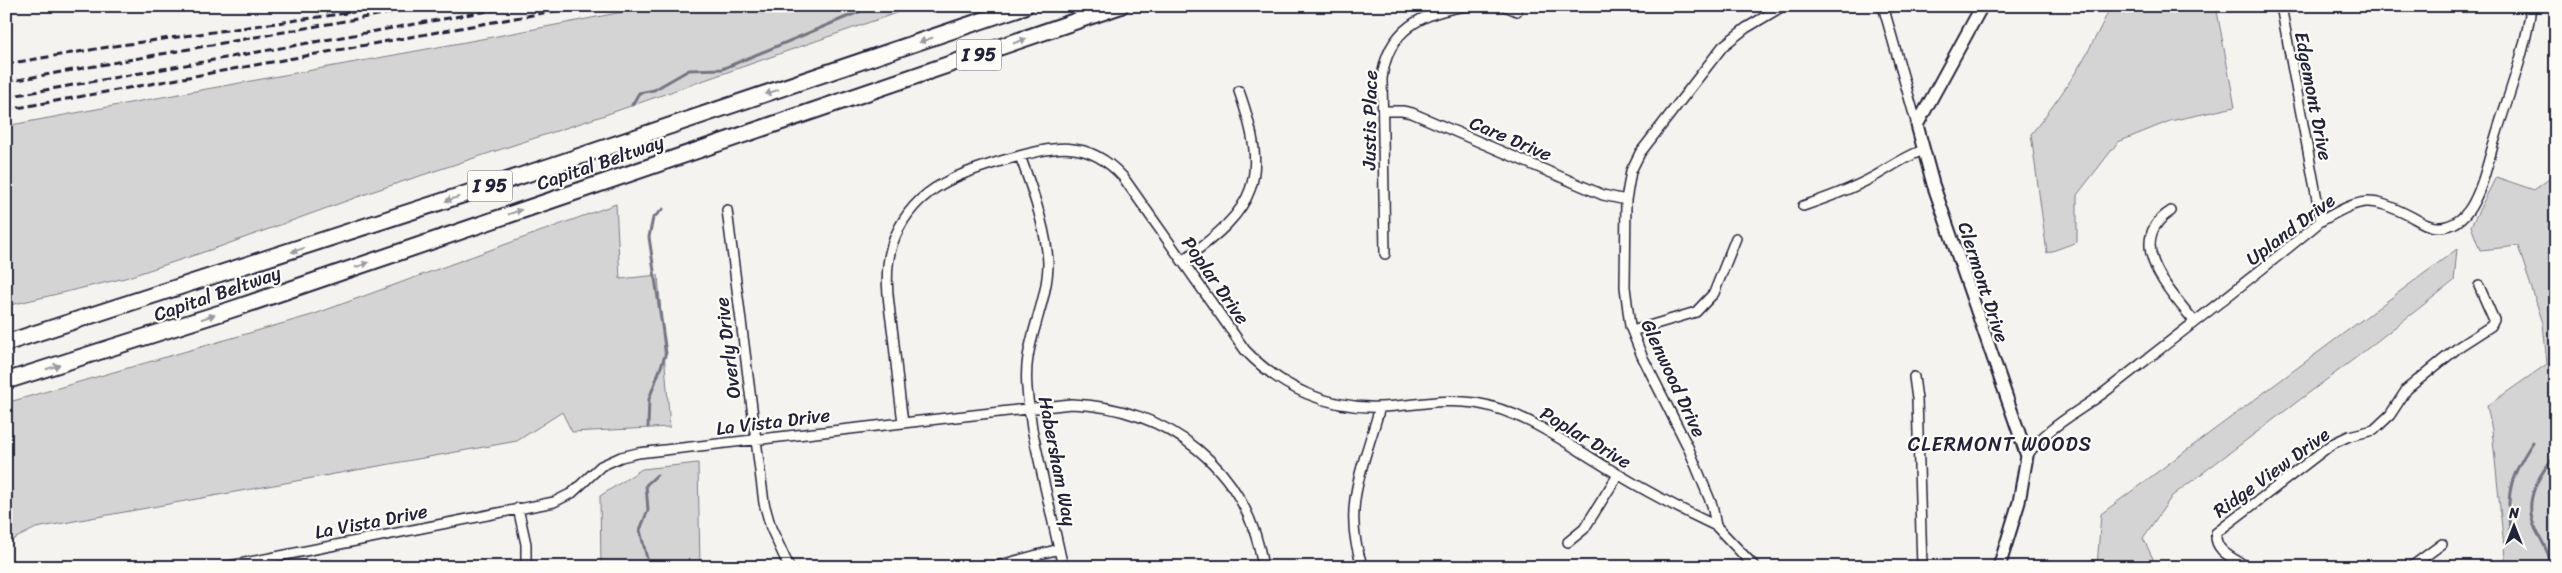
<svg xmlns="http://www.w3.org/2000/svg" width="2562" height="573" font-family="Sriracha,sans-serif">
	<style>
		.green { fill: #d5d4d5; stroke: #7c7b88 }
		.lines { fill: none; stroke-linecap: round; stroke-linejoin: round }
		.stream { stroke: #757582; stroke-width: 3 }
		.street-casing { stroke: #22223b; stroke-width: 12 }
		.secondary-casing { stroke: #22223b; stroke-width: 15 }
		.highway-casing { stroke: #22223b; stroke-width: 19 }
		.street { stroke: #fdfcf7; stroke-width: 9 }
		.secondary { stroke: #fdfcf7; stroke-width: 11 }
		.highway { stroke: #fdfcf7; stroke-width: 15 }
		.rail { stroke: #22223b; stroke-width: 3; stroke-dasharray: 8 4; stroke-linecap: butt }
		.oneway { fill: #9a9aa2 }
		.labels { text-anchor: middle; stroke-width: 4.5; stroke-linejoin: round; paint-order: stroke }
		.shield { fill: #fdfcf7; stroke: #646373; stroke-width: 1 }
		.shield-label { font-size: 18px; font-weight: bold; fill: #22223b }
		.street-label { font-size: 19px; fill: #22223b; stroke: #fdfcf7 }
		.neighbourhood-label { font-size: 20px; letter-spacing: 1px; fill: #22223b; stroke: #fdfcf7 }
	</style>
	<rect width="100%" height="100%" fill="#f4f3ef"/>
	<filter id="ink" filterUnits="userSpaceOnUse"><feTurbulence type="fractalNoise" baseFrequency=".02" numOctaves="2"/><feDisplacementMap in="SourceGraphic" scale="10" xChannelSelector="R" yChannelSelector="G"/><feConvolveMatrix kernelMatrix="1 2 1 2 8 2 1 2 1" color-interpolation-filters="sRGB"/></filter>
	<g filter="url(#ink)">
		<path class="green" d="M653,6H916L602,116L374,191L219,247L125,278L6,306V126C222,85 438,49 653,6Z
			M2111,6H2216L2235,107L2170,121L2118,142L2077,195V242L2047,253L2031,134C2066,91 2087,57 2111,6Z
			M2556,174V567H2506L2492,430L2487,406L2547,364L2543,323L2518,246L2480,250L2471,226L2496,177L2534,190Z
			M616,204L620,279L658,275L670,427L572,432L562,412L517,441L36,528L6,543V403L312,315Z
			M2457,249L2454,281L2354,359L2172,496L2143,538L2157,567H2097L2101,514Z
			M698,463L700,567H601L600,496L642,469Z"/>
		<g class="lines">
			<path class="stream" d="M632,105L639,93L654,90L689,70L722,69L873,6
				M648,427L649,399L666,353L649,237L653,218L663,209
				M2510,530C2506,491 2511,475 2533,442
				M649,567L640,530L648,510L646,485L657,475
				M2552,567C2549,551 2542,542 2535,528C2523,501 2538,475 2556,455"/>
			<g class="street-casing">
				<path id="street" d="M1505,6L1517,11
					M1883,6L1917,125
					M2281,6L2321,221
					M1383,111H1402L1412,113L1603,195L1626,200
					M1020,156C1031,185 1047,233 1048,263C1048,295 1033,325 1028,357C1024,381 1029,405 1032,429L1063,567
					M1803,206C1830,197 1858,187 1882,172C1896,163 1908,156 1923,150
					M727,210L764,503L771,528L789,567
					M2171,211C2122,242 2171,292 2194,321
					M1385,254L1382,79C1387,30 1422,12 1467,6
					M1182,261C1257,208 1270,179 1239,91
					M1632,331L1696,312L1714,293L1736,238
					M1914,377L1917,399L1922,567
					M903,422C899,393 896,364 893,335C889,305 883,274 892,245C910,191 952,176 1001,161C1049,148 1085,135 1123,177L1245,350C1281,388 1328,409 1380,407C1412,406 1443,398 1475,403C1526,411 1571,447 1616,473C1649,493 1682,510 1716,526
					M2027,456C2046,427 2079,412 2106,391C2178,335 2251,279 2321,221C2362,198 2369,195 2412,217C2421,222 2430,228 2441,227C2454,226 2464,218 2471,207C2483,187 2488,161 2495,139C2508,95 2526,52 2531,6
					M518,508L526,544V567
					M1568,542L1584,529L1618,475
					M224,567L554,502L572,493L601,466L621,457L638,453L1071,404C1168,407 1248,468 1263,567
					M993,567L1059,549
					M1363,567C1340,508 1365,463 1380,407
					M1755,567L1716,526L1712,505L1688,447L1642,356L1630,326L1625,287L1626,200L1631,171L1640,153L1723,46L1746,28L1783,6
					M2247,567C2234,558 2214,552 2216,533L2332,444L2349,436L2374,430L2390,415L2407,389L2460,346L2491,326L2494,320L2479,286
					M2411,567L2442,544"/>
			</g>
			<g class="secondary-casing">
				<path id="secondary" d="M1982,6L1917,125L1933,184L2027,456L2019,502L1999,567"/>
			</g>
			<g class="highway-casing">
				<path id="highway" d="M6,343L548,167L1025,6
					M6,381L233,309L1120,6"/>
			</g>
			<use href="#street" class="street"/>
			<use href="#secondary" class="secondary"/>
			<use href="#highway" class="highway"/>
			<path class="rail" d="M6,64L114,46L354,12
				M6,82L428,6
				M6,97L516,6
				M6,110L582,6"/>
		</g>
		<defs><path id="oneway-solid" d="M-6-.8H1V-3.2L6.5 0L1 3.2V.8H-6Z" transform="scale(1.25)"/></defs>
		<g class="oneway">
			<use href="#oneway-solid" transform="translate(926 40) rotate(161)"/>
			<use href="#oneway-solid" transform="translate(1020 41) rotate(-19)"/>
			<use href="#oneway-solid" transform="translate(772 92) rotate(161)"/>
			<use href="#oneway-solid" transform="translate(452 199) rotate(162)"/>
			<use href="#oneway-solid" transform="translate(515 212) rotate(-19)"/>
			<use href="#oneway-solid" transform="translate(298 250) rotate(162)"/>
			<use href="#oneway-solid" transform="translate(362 265) rotate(-19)"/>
			<use href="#oneway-solid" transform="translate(208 317) rotate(-18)"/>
			<use href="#oneway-solid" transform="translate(53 367) rotate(-17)"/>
		</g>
	</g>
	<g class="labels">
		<g class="shield">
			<rect x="956.5" y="39.5" width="45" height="31" rx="4"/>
			<rect x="467.5" y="170.5" width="45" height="31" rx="4"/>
		</g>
		<g class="shield-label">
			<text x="979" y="61">I 95</text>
			<text x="490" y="192">I 95</text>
		</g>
		<g class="street-label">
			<text transform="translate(2314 96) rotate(79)" y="7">Edgemont Drive</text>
			<text transform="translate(1369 120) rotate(-89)" y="7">Justis Place</text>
			<text transform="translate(1511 138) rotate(23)" y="7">Care Drive</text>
			<text transform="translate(600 162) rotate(-19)" y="7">Capital Beltway</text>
			<text transform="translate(2290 229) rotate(-37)" y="7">Upland Drive</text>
			<text transform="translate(1216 280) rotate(55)" y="7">Poplar Drive</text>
			<text transform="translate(1984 282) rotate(72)" y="7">Clermont Drive</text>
			<text transform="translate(217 293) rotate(-19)" y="7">Capital Beltway</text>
			<text transform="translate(727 348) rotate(-97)" y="7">Overly Drive</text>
			<text transform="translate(1674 378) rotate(65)" y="7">Glenwood Drive</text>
			<text transform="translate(773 421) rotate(-7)" y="7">La Vista Drive</text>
			<text transform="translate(1586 437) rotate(31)" y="7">Poplar Drive</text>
			<text transform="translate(1058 461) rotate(79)" y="7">Habersham Way</text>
			<text transform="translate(2271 472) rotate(-36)" y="7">Ridge View Drive</text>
			<text transform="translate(371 521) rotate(-11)" y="7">La Vista Drive</text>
		</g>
		<g class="neighbourhood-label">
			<text x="2000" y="451">CLERMONT WOODS</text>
		</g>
	</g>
	<rect width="2562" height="573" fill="none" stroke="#fdfcf7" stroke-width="25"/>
	<rect x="12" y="12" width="2537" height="548" fill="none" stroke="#22223b" stroke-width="2" filter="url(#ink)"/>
	<g transform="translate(2514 526)" stroke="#fdfcf7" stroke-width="4" paint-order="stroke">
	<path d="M0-4L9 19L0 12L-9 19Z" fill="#22223b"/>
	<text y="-8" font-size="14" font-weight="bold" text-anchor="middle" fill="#22223b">N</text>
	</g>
</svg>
